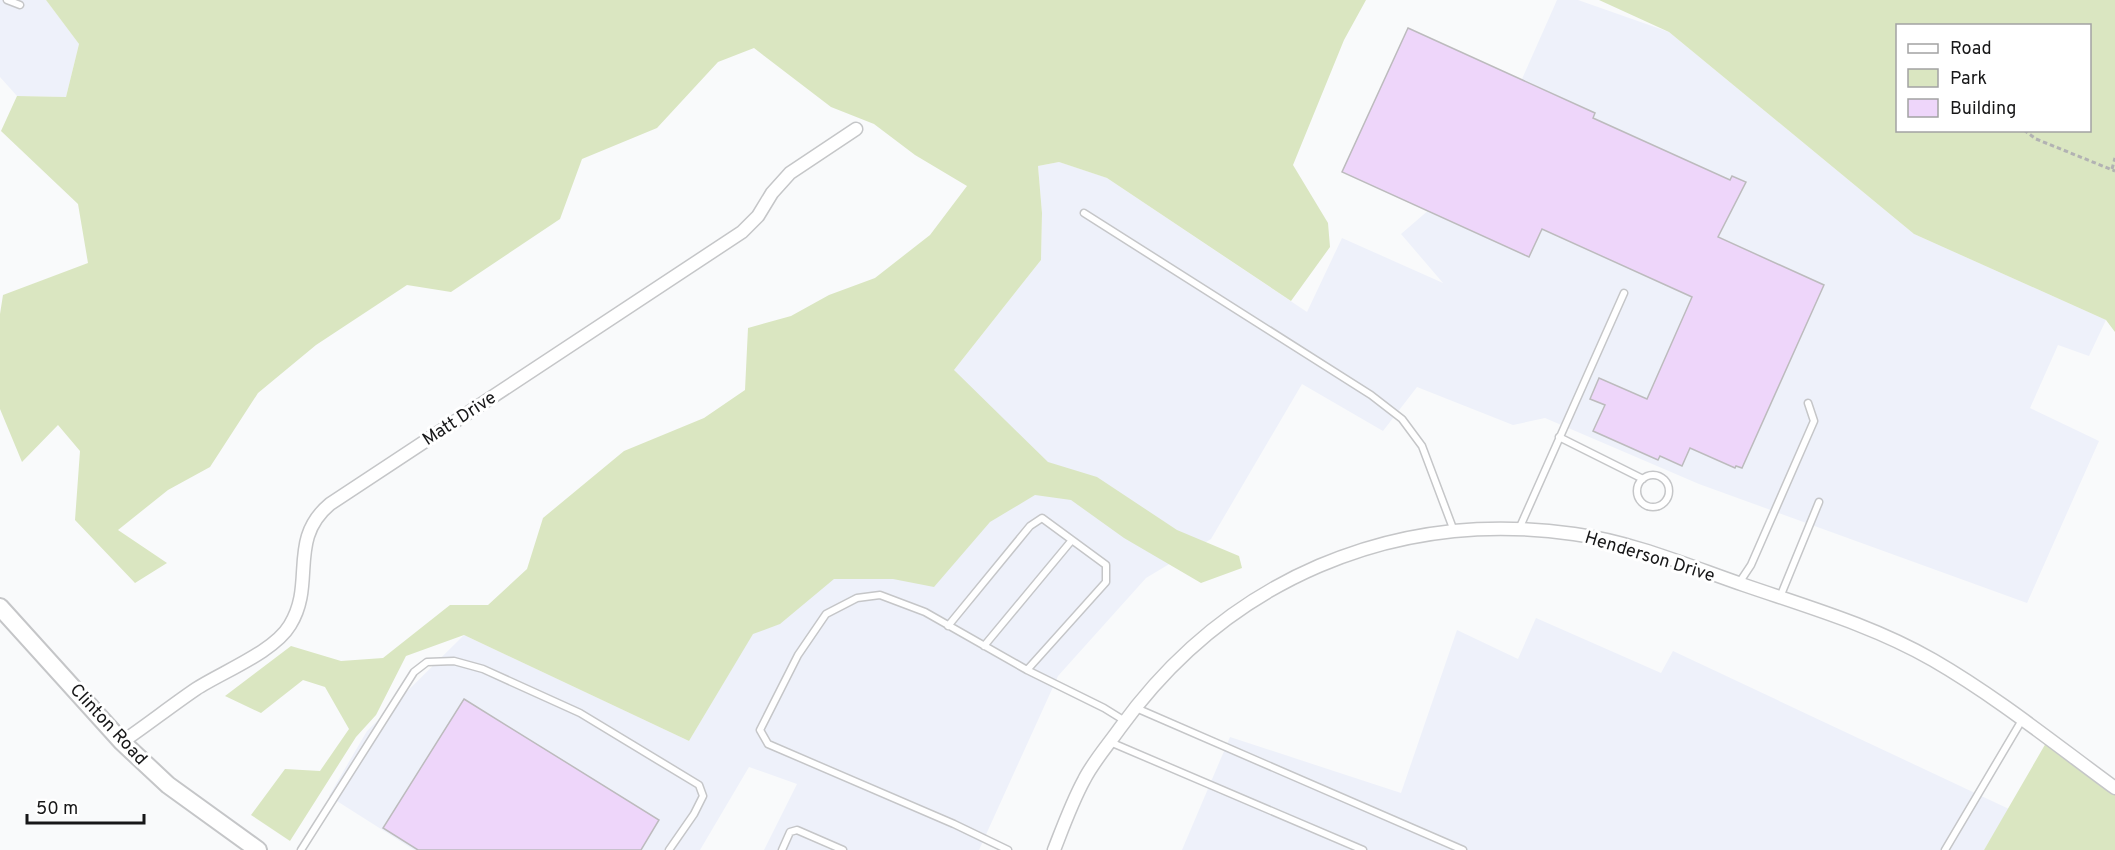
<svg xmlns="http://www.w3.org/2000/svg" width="2115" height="850" font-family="Overpass,sans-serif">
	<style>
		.built { fill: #eef1fa }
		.green { fill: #dae6c1; fill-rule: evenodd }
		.building { fill: #eed6fa; stroke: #bcbbbd; stroke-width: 1.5 }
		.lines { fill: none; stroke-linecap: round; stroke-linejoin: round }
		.lane-casing { stroke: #c5c6c8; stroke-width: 9 }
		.street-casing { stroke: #c5c6c8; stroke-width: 15 }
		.secondary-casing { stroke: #c5c6c8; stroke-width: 20 }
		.path { stroke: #b2b2b3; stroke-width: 3; stroke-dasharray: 4.5 3; stroke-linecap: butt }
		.lane { stroke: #fff; stroke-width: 6 }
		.street { stroke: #fff; stroke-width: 12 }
		.secondary { stroke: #fff; stroke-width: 16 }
		.labels { text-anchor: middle; stroke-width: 6; stroke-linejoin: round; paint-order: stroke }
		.street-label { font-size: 18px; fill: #171718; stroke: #fff }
	</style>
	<rect width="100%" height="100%" fill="#f9fafb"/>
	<path class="built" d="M0,0H46L79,44L66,97L17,96L0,77Z
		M1557,0H1578L1669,32L1914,234L2106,320L2089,356L2058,345L2030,408L2099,441L2027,603L1699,484L1545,418L1513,425L1417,387L1383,431L1302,384L1211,539L1146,578L1058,676L979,850H764L797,784L749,767L700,850H414L329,796L367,731L464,635L689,741L759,623L954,370L1041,260L1042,213L1038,166L1059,162L1107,178L1307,312L1342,238L1443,283L1401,234L1534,119L1504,78L1522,79Z
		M1536,618L1661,673L1673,651L2009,809L1984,850H1182L1230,737L1401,793L1457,630L1518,659Z"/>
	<path class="green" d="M46,0H1366L1344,40L1293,165L1328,223L1330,247L1291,301L1107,178L1059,162L1038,166L1042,213L1041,260L954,370L1048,462L1097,477L1177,530L1239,556L1242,568L1201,583L1124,538L1071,500L1035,495L990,522L934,587L893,579H834L780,624L753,634L689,741L464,635L406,656L376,715L356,737L290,841L251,815L285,769L320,771L349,729L325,687L303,680L261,713L225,696L291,646L341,661L383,658L450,605H488L527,569L543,518L624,451L704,418L745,390L748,328L791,316L829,295L875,278L930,235L967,186L915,155L874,124L831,107L754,48L718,62L657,128L582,159L560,219L451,292L407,285L316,345L258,393L210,467L168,490L118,530L167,563L135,583L75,520L80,451L58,425L22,462L0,409V314L3,295L88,263L78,204L1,131L17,96L66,97L79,44Z
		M1599,0H2115V332L2106,320L1914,234L1669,32ZM1898,26H2090V130H1898Z
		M2050,736L2115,788V850H1984Z"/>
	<path class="building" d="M1408,28L1595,113L1593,118L1730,180L1732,176L1746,182L1718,237L1824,285L1742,468L1736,466L1735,468L1690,448L1682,466L1660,456L1658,460L1593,431L1605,405L1590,399L1599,378L1647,399L1692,297L1542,229L1529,257L1342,172Z
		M464,699L659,820L641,850H418L383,828Z"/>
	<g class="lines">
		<g class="lane-casing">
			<path id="lane" d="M7,0L20,5
				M1084,213L1371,395L1402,419L1422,446L1454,531
				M1559,437L1643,479
				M1637 491a16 16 0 1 1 32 0a16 16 0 1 1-32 0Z
				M1519,529L1624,293
				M1739,583L1751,565L1814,421L1808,403
				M1780,597L1819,502
				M948,626L1030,526L1042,518L1106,565V582L1027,670L1104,708L1125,721
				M984,646L1072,540
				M1136,708L1463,850
				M1110,742L1363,850
				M301,850L414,672L427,662L454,661L483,669L580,713L699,785L703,796L694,814L669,850
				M782,850L790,832L797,830L843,850
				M1008,850L954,824L768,744L760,730L798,655L826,614L857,598L880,595L925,612L1027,670
				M1945,850L2022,720"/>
		</g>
		<g class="street-casing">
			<path id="street" d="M122,742C147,725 171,706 196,689C222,672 274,652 290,625C316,583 287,540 330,504L742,232L758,216L772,193L790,173L856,129
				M1054,850C1063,827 1072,802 1084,780C1093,762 1108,745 1120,728C1227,580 1393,508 1574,534C1633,542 1689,566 1744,585C1808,607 1874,626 1933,660C1997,697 2055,744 2115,788"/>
		</g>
		<g class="secondary-casing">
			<path id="secondary" d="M0,607L122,742L168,785L258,850"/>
		</g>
		<path class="path" d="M2024,130L2036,139L2115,171
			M2112,169L2115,158"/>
		<use href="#lane" class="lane"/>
		<use href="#street" class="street"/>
		<use href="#secondary" class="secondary"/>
	</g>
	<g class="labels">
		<g class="street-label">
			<text transform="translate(459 418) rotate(-33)" y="6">Matt Drive</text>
			<text transform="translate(1650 556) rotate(17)" y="6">Henderson Drive</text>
			<text transform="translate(109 724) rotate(47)" y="6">Clinton Road</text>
		</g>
	</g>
	<rect x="1896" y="24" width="195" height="108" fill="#ffffff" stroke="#a2a2a3" stroke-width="1.5"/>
	<rect x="1908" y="44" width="30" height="9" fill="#ffffff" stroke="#a2a2a3" stroke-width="1.5"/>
	<text x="1950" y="54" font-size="18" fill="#171718">Road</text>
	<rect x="1908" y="69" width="30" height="18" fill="#dae6c1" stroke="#a2a2a3" stroke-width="1.5"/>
	<text x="1950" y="84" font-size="18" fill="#171718">Park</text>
	<rect x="1908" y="99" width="30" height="18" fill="#eed6fa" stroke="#a2a2a3" stroke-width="1.5"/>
	<text x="1950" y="114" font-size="18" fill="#171718">Building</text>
	<path d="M27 814v9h117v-9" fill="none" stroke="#171718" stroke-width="3"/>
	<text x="36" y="814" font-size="18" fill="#171718" stroke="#ffffff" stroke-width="4.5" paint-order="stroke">50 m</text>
</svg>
